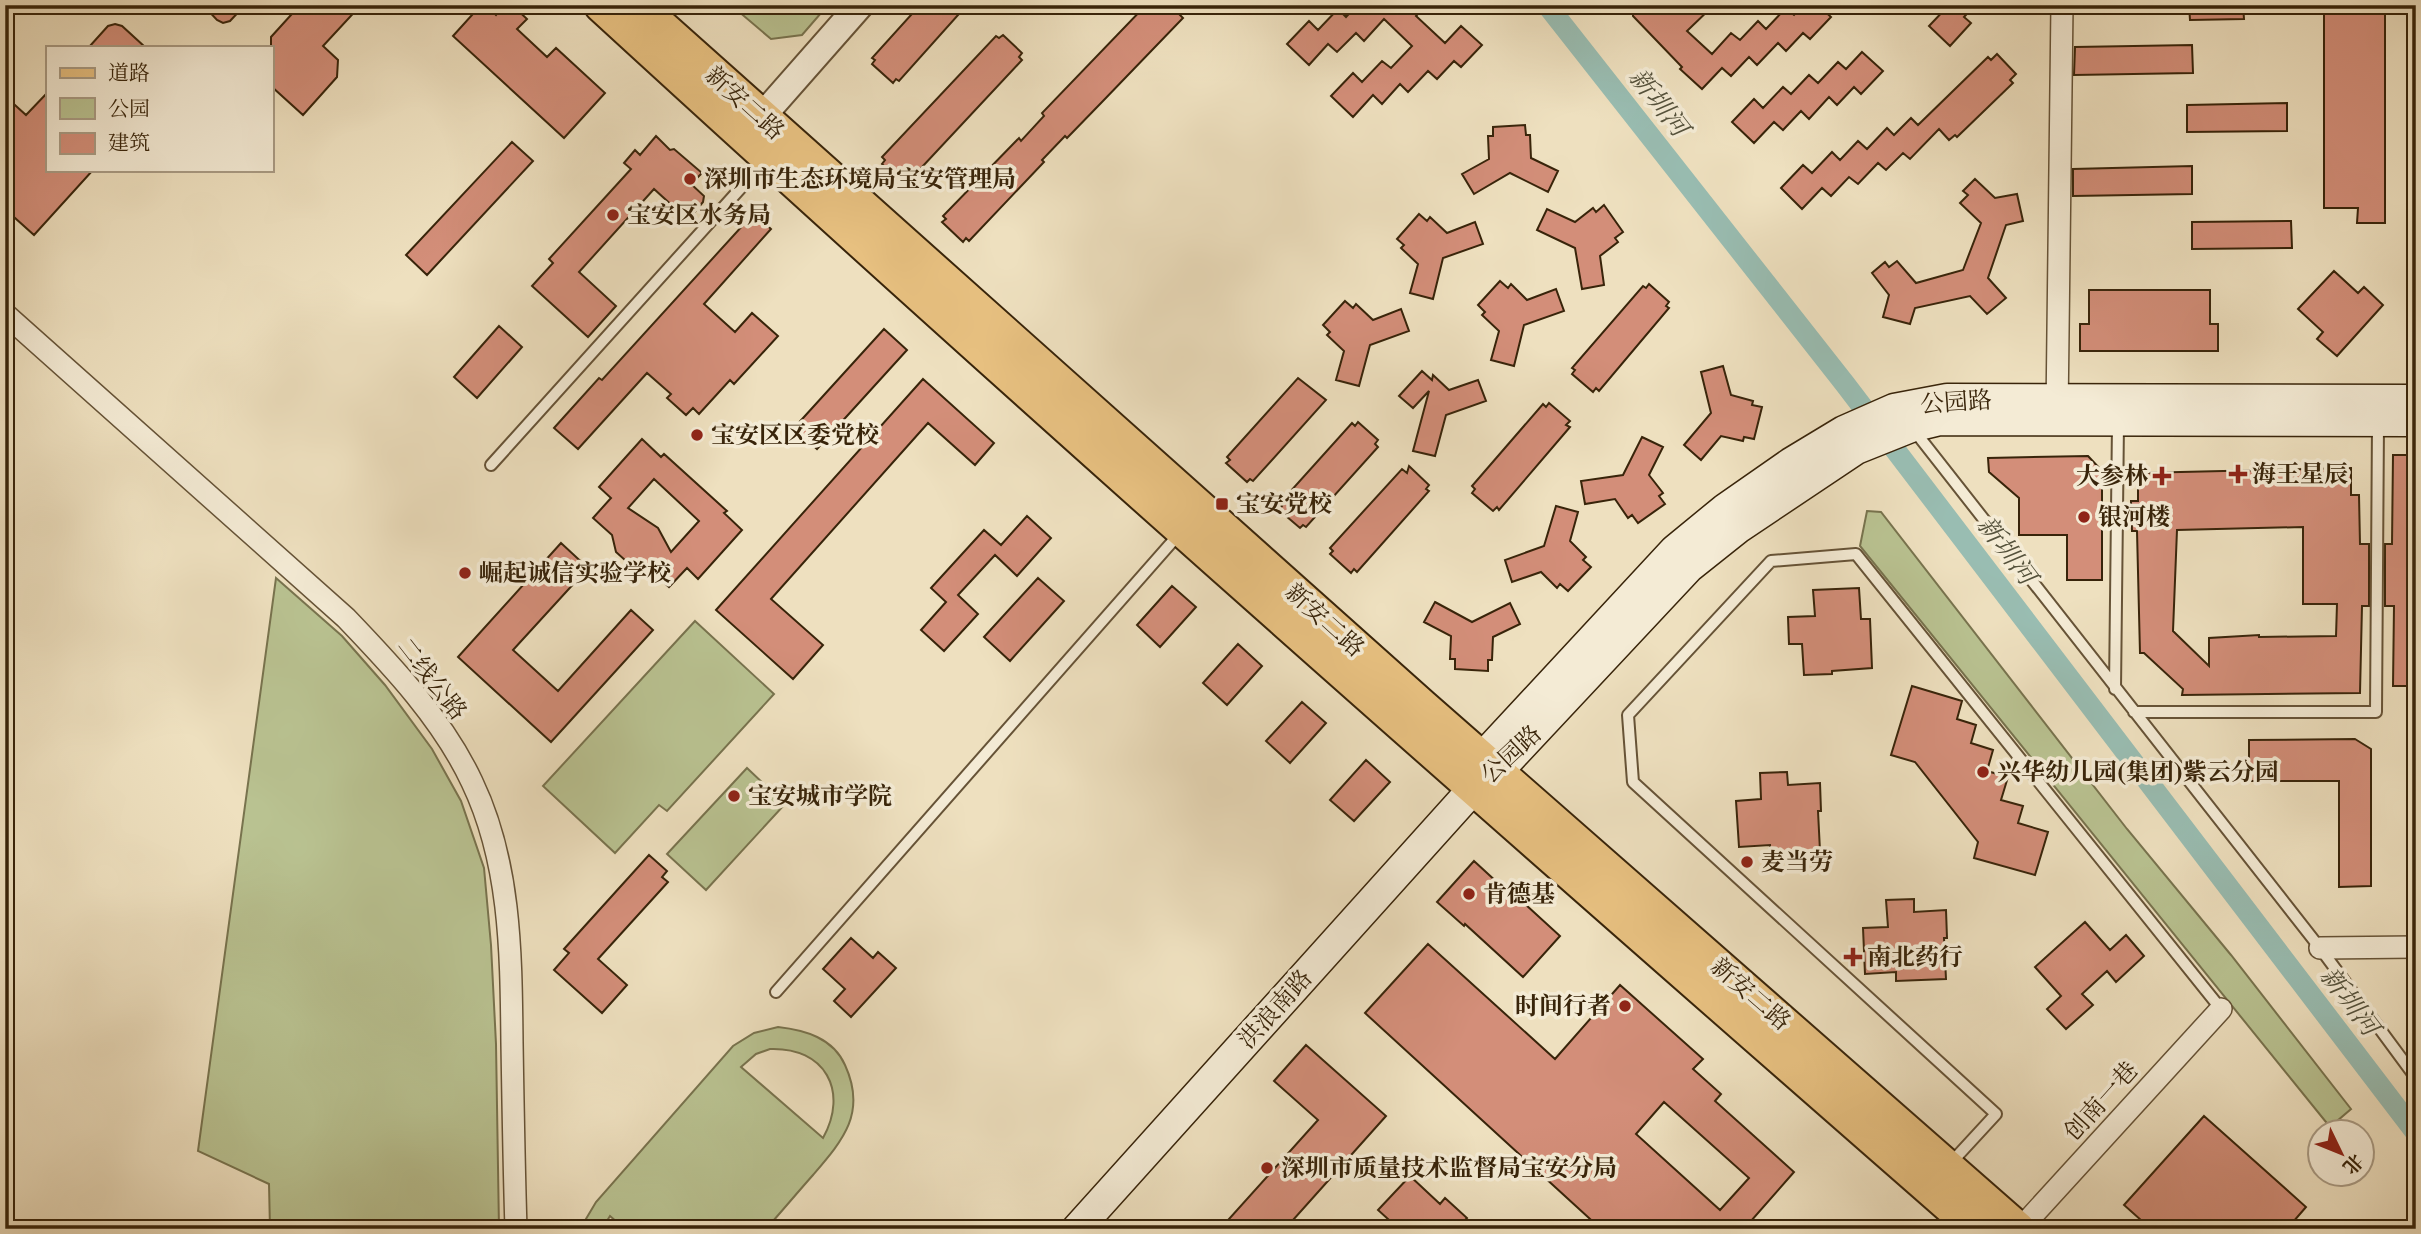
<svg xmlns="http://www.w3.org/2000/svg" width="2421" height="1234" font-family="'Old Standard TT','Noto Serif SC',serif">
	<style>
		.green { fill: #b9c291; stroke: #78734e; stroke-width: 2; fill-rule: evenodd }
		.lines { fill: none; stroke-linecap: round; stroke-linejoin: round }
		.canal { stroke: #99bdb2; stroke-width: 21 }
		.building { fill: #d38e79; stroke: #38240a; stroke-width: 2; fill-rule: evenodd }
		.service-casing { stroke: #665337; stroke-width: 14 }
		.minor-casing { stroke: #665337; stroke-width: 24 }
		.tertiary-casing { stroke: #665337; stroke-width: 30 }
		.secondary-casing { stroke: #38240a; stroke-width: 33 }
		.primary-casing { stroke: #38240a; stroke-width: 37 }
		.service { stroke: #f4ebd5; stroke-width: 10 }
		.minor { stroke: #f4ebd5; stroke-width: 21 }
		.tertiary { stroke: #f4ebd5; stroke-width: 26 }
		.secondary { stroke: #f4ebd5; stroke-width: 30 }
		.primary { stroke: #e7c080; stroke-width: 33 }
		.poi-dot { fill: #8f2418; stroke: #f4ebd5; stroke-width: 2.5 }
		.labels { text-anchor: middle; stroke-width: 7; stroke-linejoin: round; paint-order: stroke }
		.street-label { font-size: 24px; fill: #38240a; stroke: #f4ebd5 }
		.poi-label { font-size: 24px; font-weight: bold; fill: #38240a; stroke: #f4ebd5; text-anchor: start }
		.water-label { font-size: 26px; font-style: italic; fill: #55523c; stroke: #f4ebd5 }
	</style>
	<rect width="100%" height="100%" fill="#eee0bf"/>
	<filter id="stains"><feTurbulence type="fractalNoise" baseFrequency=".00286" numOctaves="4"/><feColorMatrix values="0 0 0 0 .2 0 0 0 0 .09 0 0 0 0 .02 0 0 0 .5 -.17"/></filter>
	<radialGradient id="worn" r=".72"><stop offset=".6" stop-color="#630" stop-opacity="0"/><stop offset="1" stop-color="#630" stop-opacity=".3"/></radialGradient>
	<path class="green" d="M731,5H828L802,35L771,39Z
		M1867,511L1881,512L2127,829L2231,955L2351,1109L2330,1127L1860,546Z
		M276,578L342,636L385,685L432,749L461,801L484,868L491,945L496,1044L499,1229H270L269,1184L198,1151Z
		M695,621L774,694L667,811L659,805L615,853L543,786Z
		M747,768L785,804L706,890L667,854Z
		M778,1027C805,1030 833,1038 845,1065C867,1113 843,1140 813,1175C797,1193 782,1211 766,1229H625L610,1216L602,1229H580L596,1202L733,1046L754,1033ZM770,1049C825,1047 849,1091 823,1138L741,1067L756,1054Z"/>
	<g class="lines">
		<path class="canal" d="M1547,5L1845,384L2416,1133"/>
	</g>
	<path class="building" d="M203,5H245L230,21L223,23L217,20Z
		M300,5H361L323,46L338,60L337,77L303,115L271,86V37Z
		M481,5H486L496,15L504,5H512L527,19L517,29L547,57L556,48L605,93L564,138L453,36Z
		M920,5H967L899,81L896,79L893,83L872,64L875,60L872,58Z
		M1146,5H1189L1180,15L1183,18L1102,102L1067,138L1065,136L1042,160L1044,162L969,241L966,238L963,242L942,222L946,219L943,216L1019,138L1021,141L1044,116L1042,113Z
		M1357,5H1426L1416,16L1445,43L1461,26L1482,45L1461,67L1454,61L1437,79L1428,71L1408,92L1400,84L1382,104L1373,95L1353,117L1331,96L1353,73L1362,82L1382,61L1391,68L1412,46L1384,19L1364,41L1356,33L1337,52L1328,44L1309,65L1287,44L1309,21L1318,30L1338,9L1346,17Z
		M1633,5H1714L1687,31L1712,54L1731,33L1740,40L1758,21L1766,29L1786,8L1794,15L1804,5H1818L1831,17L1810,39L1803,33L1786,51L1778,43L1757,65L1749,57L1731,76L1722,68L1702,89L1680,69L1682,67L1633,16Z
		M1949,5H1975L1964,17L1971,23L1950,46L1929,26Z
		M2189,5H2243L2244,19L2190,20Z
		M2324,5H2385V223H2357L2358,208H2324Z
		M115,24L122,26L145,47H89L108,26Z
		M1003,35L1022,53L1019,57L1022,60L908,182L905,179L902,183L882,164L885,160L882,157L996,36L999,38Z
		M2192,45L2193,73L2074,75L2075,47Z
		M1862,52L1883,71L1861,94L1854,87L1837,105L1829,97L1809,119L1801,111L1783,130L1774,122L1754,143L1732,122L1754,99L1763,108L1783,87L1791,94L1809,75L1818,83L1838,62L1846,69Z
		M1997,54L2016,74L2010,80L2013,83L1957,137L1955,135L1949,140L1939,129L1910,159L1903,153L1886,170L1878,163L1858,184L1849,177L1831,196L1822,188L1802,209L1781,188L1803,165L1812,173L1832,152L1840,160L1858,141L1867,149L1887,128L1894,135L1911,118L1918,125L1988,57L1991,60Z
		M47,93V170H93L34,235L5,209V96L26,115Z
		M2287,103V131L2187,132V105Z
		M1525,125L1526,135H1530L1531,158L1558,171L1548,192L1510,173L1474,194L1462,174L1489,159L1488,136H1493V127Z
		M656,136L670,150L674,149L702,173L691,184L704,196L703,202L688,220L654,189L579,272L616,306L588,337L532,286L553,263L549,259L631,169L624,163L635,150L640,155Z
		M512,142L533,161L427,275L406,255Z
		M2192,166V194L2073,196V169Z
		M1975,179L1995,198L2017,194L2023,221L2006,225L1988,278L2006,298L1987,314L1970,296L1915,308L1910,324L1883,317L1889,295L1872,273L1885,262L1889,267L1897,261L1916,283L1963,270L1981,223L1960,203L1968,195L1963,191Z
		M1604,205L1623,232L1615,238L1618,242L1600,256L1604,285L1582,289L1575,248L1537,230L1547,209L1575,222L1593,208L1596,212Z
		M754,213L771,229L704,304L735,332L752,313L778,336L734,384L730,380L699,414L693,408L686,415L667,398L671,394L647,373L578,449L554,428L599,378L602,380Z
		M1419,214L1427,221L1430,217L1447,233L1475,222L1483,244L1443,258L1433,299L1410,293L1418,264L1401,248L1404,245L1397,239Z
		M2291,221L2292,248L2192,249V222Z
		M2334,271L2358,293L2364,287L2383,305L2337,356L2317,339L2323,332L2298,309Z
		M1500,281L1508,288L1511,284L1527,300L1556,289L1564,311L1524,325L1514,366L1491,360L1499,331L1482,315L1485,312L1478,305Z
		M1649,284L1669,302L1666,306L1669,308L1599,391L1596,388L1593,392L1572,374L1575,370L1572,368L1643,286L1646,288Z
		M2089,290H2210V324H2218V351H2080V324H2089Z
		M1345,301L1353,308L1356,304L1373,320L1401,309L1409,331L1370,345L1359,386L1336,380L1344,351L1327,335L1330,332L1323,325Z
		M499,326L522,347L477,398L454,377Z
		M884,329L907,350L817,449L794,428Z
		M1723,366L1731,395L1753,401L1752,405L1762,407L1754,439L1744,437L1743,441L1721,436L1701,460L1684,445L1711,413L1701,372Z
		M1422,371L1432,380L1433,375L1449,390L1478,380L1486,401L1446,415L1435,456L1413,451L1429,391L1413,408L1399,396Z
		M1298,378L1326,400L1253,481L1250,479L1247,482L1226,463L1230,460L1227,457Z
		M923,379L994,443L975,465L928,423L771,599L823,645L793,679L716,610Z
		M1549,403L1570,421L1566,425L1570,427L1499,510L1497,507L1493,511L1472,493L1475,489L1472,486L1543,404L1546,407Z
		M1358,422L1378,440L1375,444L1378,447L1306,527L1303,525L1300,528L1279,510L1282,506L1279,504L1352,423L1355,426Z
		M1642,437L1663,447L1649,475L1663,493L1659,496L1665,504L1638,523L1632,515L1628,518L1615,499L1585,504L1581,481L1623,475Z
		M642,439L661,457L664,454L727,511L724,513L742,530L698,579L687,568L669,587L648,568L635,566L626,561L616,552L612,535L593,518L611,498L599,487ZM654,479L699,521L671,552L658,528L628,508Z
		M2393,455H2416V686H2393L2394,606H2385V544H2392Z
		M2088,456L2102,471V580H2067V535H2019V498L1989,472L1988,458Z
		M1409,466L1429,485L1426,489L1429,491L1357,572L1354,569L1351,573L1330,554L1333,551L1330,548L1402,469L1407,473Z
		M2351,468V495H2359L2360,544H2369V606H2362L2360,693L2182,695L2183,689L2144,653H2140L2137,531H2132L2131,501H2138V473ZM2303,527V604H2337L2336,636L2259,637V635L2209,638V666L2173,631L2177,530Z
		M1556,506L1578,512L1570,541L1586,557L1583,560L1591,567L1568,591L1560,584L1557,588L1541,572L1512,582L1505,560L1544,546Z
		M1027,516L1051,538L1017,576L995,555L958,595L978,614L944,651L921,630L946,602L931,588L984,530L1001,545Z
		M561,543L588,568L513,650L558,691L631,610L653,630L551,742L458,657Z
		M1038,578L1064,601L1010,661L984,637Z
		M1172,586L1196,607L1160,647L1137,625Z
		M1859,588L1861,619H1870L1872,668L1832,671V674L1804,675L1802,644H1789L1788,617L1815,616L1813,590Z
		M1435,602L1472,622L1510,603L1520,624L1493,637L1492,660H1488V671L1455,669V659H1450L1451,636L1424,622Z
		M1238,644L1262,666L1227,705L1203,683Z
		M1912,686L1962,701L1957,719L1976,725L1971,743L1993,750L1987,771L2008,777L2001,800L2023,806L2018,823L2048,832L2035,875L1974,858L1978,842L1915,762L1891,755Z
		M1302,702L1326,723L1290,763L1266,741Z
		M2355,739L2371,749V886L2339,887V781H2249V740Z
		M1366,760L1390,782L1354,821L1330,800Z
		M1787,772L1788,785L1820,783L1821,811H1818L1820,851L1770,854V845L1739,847L1736,801L1761,799L1760,773Z
		M649,855L667,871L662,877L668,882L598,959L627,985L602,1013L554,970L569,953L564,949Z
		M1474,861L1511,895L1513,893L1560,936L1523,977L1465,924L1464,926L1437,902Z
		M1914,899V912L1946,910L1947,938H1944L1946,979L1896,981V972L1865,974L1863,928L1888,927L1886,900Z
		M2085,922L2110,950L2126,935L2144,956L2116,982L2107,971L2082,994L2093,1005L2066,1029L2047,1009L2061,996L2035,967Z
		M851,938L873,958L878,952L896,968L851,1017L834,1001L845,989L823,969Z
		M1428,944L1555,1059L1620,985L1703,1059L1693,1069L1721,1094L1715,1101L1794,1172L1744,1229H1601L1365,1013ZM1664,1102L1749,1178L1720,1210L1636,1134Z
		M1306,1045L1386,1116L1285,1229H1220L1318,1120L1274,1081Z
		M2204,1116L2306,1207L2287,1229H2151L2124,1205Z
		M1410,1176L1440,1204L1445,1198L1467,1218L1457,1229H1399L1378,1210Z"/>
	<g class="lines">
		<g class="service-casing">
			<path id="service" d="M1913,429L2320,948L2416,1078
				M491,465L766,160
				M2115,689L2118,423
				M2134,712H2376L2378,424
				M776,992L1179,534
				M1949,1165L1996,1114L1633,782L1628,715L1771,561L1856,554L2221,1009"/>
		</g>
		<g class="minor-casing">
			<path id="minor" d="M5,314L346,618C393,667 443,720 472,782C511,863 511,954 512,1043C513,1105 514,1167 516,1229
				M2057,413L2062,5
				M2320,948L2416,947
				M2020,1229L2221,1009"/>
		</g>
		<g class="tertiary-casing">
			<path id="tertiary" d="M750,130L860,5"/>
		</g>
		<g class="secondary-casing">
			<path id="secondary" d="M1475,782L1482,758L1675,550L1725,509L1791,463L1844,431L1894,409L1947,399L2416,400
				M1077,1229L1473,789L1497,772L1689,567L1738,528L1856,449L1911,427L1940,420L2416,421"/>
		</g>
		<g class="primary-casing">
			<path id="primary" d="M601,5C1053,420 1514,825 1976,1229
				M637,5L1422,706L2018,1229"/>
		</g>
		<use href="#service" class="service"/>
		<use href="#minor" class="minor"/>
		<use href="#tertiary" class="tertiary"/>
		<use href="#secondary" class="secondary"/>
		<use href="#primary" class="primary"/>
	</g>
	<g class="poi-dot">
		<circle cx="690" cy="179" r="7"/>
		<circle cx="613" cy="215" r="7"/>
		<circle cx="697" cy="435" r="7"/>
		<path d="M2234.5 463.5h7v7h7v7h-7v7h-7v-7h-7v-7h7z"/>
		<path d="M2158.5 465.5h7v7h7v7h-7v7h-7v-7h-7v-7h7z"/>
		<rect x="1215" y="497" width="14" height="14" rx="3.5"/>
		<circle cx="2084" cy="517" r="7"/>
		<circle cx="465" cy="573" r="7"/>
		<circle cx="1983" cy="772" r="7"/>
		<circle cx="734" cy="796" r="7"/>
		<circle cx="1747" cy="862" r="7"/>
		<circle cx="1469" cy="894" r="7"/>
		<path d="M1849.5 946.5h7v7h7v7h-7v7h-7v-7h-7v-7h7z"/>
		<circle cx="1625" cy="1006" r="7"/>
		<circle cx="1267" cy="1168" r="7"/>
	</g>
	<g class="labels">
		<g class="street-label">
			<text transform="translate(745 103) rotate(42)" y="8">新安二路</text>
			<text transform="translate(1956 402) rotate(-4)" y="8">公园路</text>
			<text transform="translate(1325 620) rotate(42)" y="8">新安二路</text>
			<text transform="translate(432 679) rotate(52)" y="8">二线公路</text>
			<text transform="translate(1511 754) rotate(-43)" y="8">公园路</text>
			<text transform="translate(1751 994) rotate(41)" y="8">新安二路</text>
			<text transform="translate(1275 1009) rotate(-48)" y="8">洪浪南路</text>
			<text transform="translate(2101 1101) rotate(-48)" y="8">创南一巷</text>
		</g>
		<g class="poi-label">
			<text x="704" y="187">深圳市生态环境局宝安管理局</text>
			<text x="627" y="223">宝安区水务局</text>
			<text x="711" y="443">宝安区区委党校</text>
			<text x="2252" y="482">海王星辰</text>
			<text x="2148" y="484" text-anchor="end">大参林</text>
			<text x="1236" y="512">宝安党校</text>
			<text x="2098" y="525">银河楼</text>
			<text x="479" y="581">崛起诚信实验学校</text>
			<text x="1997" y="780">兴华幼儿园(集团)紫云分园</text>
			<text x="748" y="804">宝安城市学院</text>
			<text x="1761" y="870">麦当劳</text>
			<text x="1483" y="902">肯德基</text>
			<text x="1867" y="965">南北药行</text>
			<text x="1611" y="1014" text-anchor="end">时间行者</text>
			<text x="1281" y="1176">深圳市质量技术监督局宝安分局</text>
		</g>
		<g class="water-label">
			<text transform="translate(1659 102) rotate(52)" y="9">新圳河</text>
			<text transform="translate(2007 550) rotate(53)" y="9">新圳河</text>
			<text transform="translate(2350 1001) rotate(53)" y="9">新圳河</text>
		</g>
	</g>
	<rect width="2421" height="1234" fill="none" stroke="#eee0bf" stroke-width="28"/>
	<rect x="7" y="7" width="2407" height="1220" fill="none" stroke="#38240a" stroke-width="3.5"/>
	<rect x="14" y="14" width="2393" height="1206" fill="none" stroke="#38240a" stroke-width="2"/>
	<rect x="46" y="46" width="228" height="126" fill="#f4ebd5" stroke="#a99b84" stroke-width="2"/>
	<rect x="60" y="68" width="35" height="10" fill="#e7c080" stroke="#a99b84" stroke-width="2"/>
	<text x="108" y="80" font-size="21" fill="#38240a">道路</text>
	<rect x="60" y="98" width="35" height="21" fill="#b9c291" stroke="#a99b84" stroke-width="2"/>
	<text x="108" y="116" font-size="21" fill="#38240a">公园</text>
	<rect x="60" y="133" width="35" height="21" fill="#d38e79" stroke="#a99b84" stroke-width="2"/>
	<text x="108" y="150" font-size="21" fill="#38240a">建筑</text>
	<g transform="translate(2341 1153) rotate(133)"><circle r="33" fill="#f4ebd5" stroke="#a99b84" stroke-width="2"/>
	<path d="M0-5L12 26L0 18L-12 26Z" fill="#8f2418"/>
	<text y="-10" font-size="19" font-weight="bold" text-anchor="middle" fill="#38240a">北</text>
	</g>
	<rect width="100%" height="100%" filter="url(#stains)"/>
	<rect width="100%" height="100%" fill="url(#worn)"/>
</svg>
